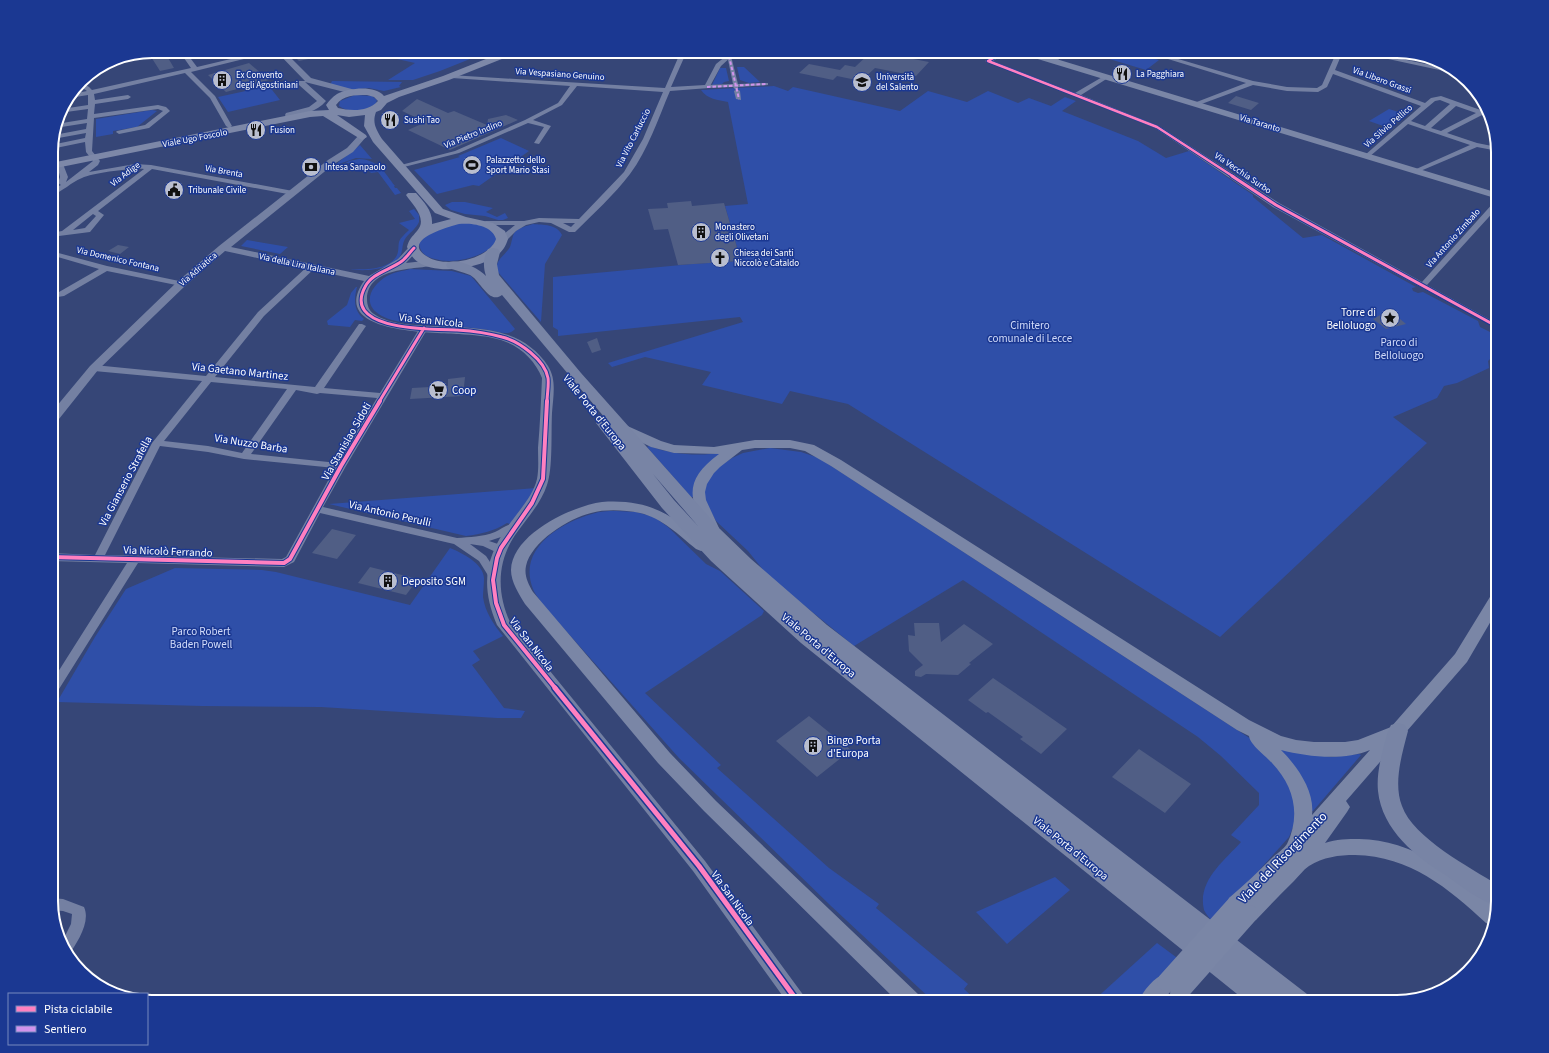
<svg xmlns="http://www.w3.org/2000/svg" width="1549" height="1053" font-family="'Source Sans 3',sans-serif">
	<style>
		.green { fill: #2f4fa8 }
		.building { fill: #505e85 }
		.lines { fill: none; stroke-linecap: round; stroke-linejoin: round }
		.pedestrian { fill: #7480a2; fill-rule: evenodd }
		.minor { fill: #7480a2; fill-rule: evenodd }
		.tertiary { fill: #7480a2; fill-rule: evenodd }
		.secondary { fill: #7a86a6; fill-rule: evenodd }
		.primary { fill: #7d88a8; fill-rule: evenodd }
		.trunk { fill: #7884a5; fill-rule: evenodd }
		.secondary-bridge { stroke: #7a86a6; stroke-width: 18 }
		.quiet { stroke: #d193ec; stroke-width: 2; stroke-dasharray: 3.5 2; stroke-linecap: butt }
		.cycleway-far3-casing { stroke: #1b3892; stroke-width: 4 }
		.cycleway-far2-casing { stroke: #1b3892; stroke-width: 5 }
		.cycleway-far1-casing { stroke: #1b3892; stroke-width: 6 }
		.cycleway-casing { stroke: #1b3892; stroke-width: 8 }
		.cycleway-far3 { stroke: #ff80c0; stroke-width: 2.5 }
		.cycleway-far2 { stroke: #ff80c0; stroke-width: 3 }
		.cycleway-far1 { stroke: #ff80c0; stroke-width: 4 }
		.cycleway { stroke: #ff80c0; stroke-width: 5 }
		.labels { text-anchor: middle; stroke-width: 3; stroke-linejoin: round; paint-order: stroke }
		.far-street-label { font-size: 9px; fill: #fff; stroke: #1b3892 }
		.far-poi-label { font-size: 9px; fill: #fff; stroke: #1b3892; text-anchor: start }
		.poi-label { font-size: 11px; fill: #fff; stroke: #1b3892; text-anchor: start }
		.street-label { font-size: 11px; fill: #fff; stroke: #1b3892 }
		.park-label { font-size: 11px; fill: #d2dcfa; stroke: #1b3892 }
		.near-street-label { font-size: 13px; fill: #fff; stroke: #1b3892 }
		.rim { fill: none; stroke: #fff; stroke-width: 2 }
	</style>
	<rect width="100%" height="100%" fill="#364677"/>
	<path class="green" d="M413,51H490L440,71L413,80H388L415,63L397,59Z
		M1116,51H1127L1159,60L1146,70L1106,58Z
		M737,67H744L760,82L749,83L740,80Z
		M720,68H726L729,81L724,82L722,84L712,85Z
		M332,81L402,82L399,86L401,87L384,91L369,88L349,90L330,85Z
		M269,86L280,100L228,112L218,97Z
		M774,86L788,91L793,87L900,111L928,91L967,102L988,91L1018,103L1029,98L1051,106L1065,97L1076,101L1062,111L1138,141L1166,158L1189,151L1253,195V197L1303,238L1322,235L1416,287L1412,288L1413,291L1418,293L1423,292L1478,321L1480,327L1498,336V355L1491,358L1488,361L1489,368L1457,383L1444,386L1437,398L1393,417L1427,443L1220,637L848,404L790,391L782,404L702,385L711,372L645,357L612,367L608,363L743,322L740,317L558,336V330L553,327V277L692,264L741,261L725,206L748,204L728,102C718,100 707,99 701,90Z
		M355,95L372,96L377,100L376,103C368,111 349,114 339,106L340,101Z
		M1389,109L1405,114L1386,127L1369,121Z
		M152,110L157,111L137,127L113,131V134L96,137V119Z
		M501,138L529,151L479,186L473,185L437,194L414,170L460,157L458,156Z
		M360,145L372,159L356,158L339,164H336Z
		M359,159C379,160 384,172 395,186H394L395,188H397L401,193L395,195L378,172L371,173L369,171L349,167L352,164L347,163L342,165L349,161Z
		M452,202H465L493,208L486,212L497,217L505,213L508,218L503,220H498L485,216L465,214L451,210L446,206L445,205Z
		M414,209L419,215V222C416,229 409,233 405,239C402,244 403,249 401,254C395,270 364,272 350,269C364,270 390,270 397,255C399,251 398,246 399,242C400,238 406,233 409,230L399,223L415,219L409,211Z
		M456,223C462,223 471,222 477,224C527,238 467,269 435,259C426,257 420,253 419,243L428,233Z
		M533,224C543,225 557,224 562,235L545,264L541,322L497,271C495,259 505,256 510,247C512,242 512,236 515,232C520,227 527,226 533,224Z
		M247,240L288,247L280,254L241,246Z
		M410,269L452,271L471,276L515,329C508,337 498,331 489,330C467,327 446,326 424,324C411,323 394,323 382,316C361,305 370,286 387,276C394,272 403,271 410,269Z
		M356,287H357C354,299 353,310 364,319L362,321L355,320L350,327L328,325L327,321L347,305L351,293Z
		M649,446C673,455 697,456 723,453L693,488V497H691L647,447Z
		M770,448L801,452L819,458L1251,739L1270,755L1293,789L1296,820L1289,837L1213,922C1210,919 1206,914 1204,910C1197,881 1224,861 1241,842L1231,835L1259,805V793L1221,756L1198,737L963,580L854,646L768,576L748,551L716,521L704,500V488L714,470L732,458L743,453Z
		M536,488L534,494L510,524L507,523C494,531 482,534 466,536L329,504Z
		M616,511L636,512L654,517L668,527L706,564L720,571L764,611L762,615L645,693L721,765L717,768L829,868L879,904L876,908L968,984L964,989L978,1002H934L831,906L679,758L543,605C540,600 535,594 533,589C517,549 560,523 592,514C600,511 608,511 616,511Z
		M450,548C462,553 483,563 484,578C484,585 483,591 483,597C485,612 494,625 503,636L473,651L480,660L472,665L504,708L525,711L521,718H497L321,707L202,706L57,702L95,637L126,589L175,568L262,570L276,572L410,605Z
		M1276,744L1331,757L1359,754L1361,755L1313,811L1310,810Z
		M1055,877L1070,890L1007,944L976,912Z
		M1157,943L1180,960L1142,1002H1092Z"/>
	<path class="building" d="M164,51L174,68L160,71L148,52Z
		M289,51H327V55L299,61Z
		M872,51L929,62L916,76L875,68L861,81L837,76L833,80L799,73L809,64L840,70L845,65L855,67Z
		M249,63L269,80L226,92L208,75Z
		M1236,96L1259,103L1251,110L1228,103Z
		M417,99L448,113L454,111L487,125L488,119L506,115L518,120L450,150L408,130L426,122L402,111Z
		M691,201L692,206L724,203L741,261L678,265L668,229L654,230L648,209L668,208L667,203Z
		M118,245L129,247L120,254L108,251Z
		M1393,313L1406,324L1386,329L1373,319L1382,314Z
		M597,338L601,350L592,353L587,342Z
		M465,377L463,396L410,399L412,388L448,386V379Z
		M332,529L356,535L337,559L312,553Z
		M370,567L418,579L406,595L358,583Z
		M914,623H939L941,642L964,624L993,644L969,663L971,664L958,675L926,674L921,677L915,676V671L923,665L909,651L908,635L915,636Z
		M993,678L1034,706L1067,729L1041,754L1020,739L1023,737L988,712L986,713L968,700Z
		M809,716L851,750L817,777L776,741Z
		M1139,749L1191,784L1165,813L1112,777Z"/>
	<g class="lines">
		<path class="pedestrian" d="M727,55L731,56L738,84L766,83H768V85L738,87V89L736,90L733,87L705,88V86L707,85L733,84Z
			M737,89L740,91L741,100L736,99L734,91Z"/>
		<path class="minor" d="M179,51H185L197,67L265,51H276L191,72L215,96L232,126L229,128L226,126L210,98L185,73L94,94L95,100L128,95L131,97L128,99L95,104L94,114L158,105L166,107L170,111L149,128L119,134L116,132L117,131L145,125L163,111L158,109L94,118L92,151L100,161L98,165L89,172L135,164L151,165L293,191L297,193L293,195L152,169L98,211L104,215L90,232L51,237V233L62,231L144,169C132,168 93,173 82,178C71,182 63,192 51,195V190L61,185L58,183L60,177L57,164L58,163L63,164L68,177L66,182L93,161L86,152L85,142L51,149V145L85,138L86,133L53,139L54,135L86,129L87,123L55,128L56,124L87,119L88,109L59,113L62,109L88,105V95L69,98L72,94L87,91L78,85L80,81L89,87L92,90L191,68ZM93,214L96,216L85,228L73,230Z
			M681,51H687L671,87L705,85L716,64L726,56L724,51H730L732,56L721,66L709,88L670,91C658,119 648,150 630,174C614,195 593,214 575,232H569L551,223L539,222L526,225L516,231L505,242H502L498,240L499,238L515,225H486L482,223L486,221H524L539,218L579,219L624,172L643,139L663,92L577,86L562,105L533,120L551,126L539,144L534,143L544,127L528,123L459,153L400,168L397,166L455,151L525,120L558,103L570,86L452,78L450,77V75L665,88ZM563,223H575L571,227Z
			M1002,51H1009L993,61L1075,93L1104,76H1108V78L1081,95L1159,126L1279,203L1422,282L1495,201H1498V207L1427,285L1498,324V329L1273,207L1155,128L985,61Z
			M1064,51H1071L1055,62H1051V60Z
			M1142,51H1151L1253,81L1287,87L1317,88L1322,85L1337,51H1343L1335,70L1425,103L1431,98L1441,96L1489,113L1490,118L1482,115L1447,133L1477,143L1497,147L1498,151L1477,147L1418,172H1414V170L1470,145L1408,124L1369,157H1365V155L1421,106L1333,74L1327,87L1318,92L1287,91L1253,85L1196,106L1193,104L1194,103L1246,83ZM1440,100L1450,104L1425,126L1411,121L1435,101ZM1456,106L1476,113L1441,131L1431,128Z
			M1351,51H1363L1455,70L1458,74Z
			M51,251L107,266L184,282L185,284L181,286L107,271L64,296L51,298V294L59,292L99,269L51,255Z
			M309,265H315L316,267L264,316L215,377L315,387L359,324H362L366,326L324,388L380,393L421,326H427L428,328L346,466L323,507L457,538C470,537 482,537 495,532C502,529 510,521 519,524L520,526L519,528L501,537L489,541L498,544L505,550L504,553L500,554L483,546L470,544L486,556L498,574L497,577H489L479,561L454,544L320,513L294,562L284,567L138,563L59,689L55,690L51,689V683L127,563L51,561V553L95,555L152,443L202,381L94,371L90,368L94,365L206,376L258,312ZM211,382L287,389L242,453L208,446L164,441ZM296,390L317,394L320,393L377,398L338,463L251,454ZM160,446L208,452L244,459L335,468L286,557L282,559L105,555Z
			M51,898L63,899L84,907C91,922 77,943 68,956L64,951L62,942L71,924L72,914L63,911L52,910Z"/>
		<path class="tertiary" d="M276,51H284L311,78L359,91L360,93L356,95L305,82L326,101C317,112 302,114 289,118L286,117L285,115L286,113L309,107L317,101L299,85V81H305Z
			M362,134L366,137L353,152L334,164L231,247L369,276L398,259L410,246H418L419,248L418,250L406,263L433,260L438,263L437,265C415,270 368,266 367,299C367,305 369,311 374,314C390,325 415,325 433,326C458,327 484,327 508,335C524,340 539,352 548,366C557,380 553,397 552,413C551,432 553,469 547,485C541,503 528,517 518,531C497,559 496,591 510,622L705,861L804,996L807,1002H787L693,871L497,625C479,583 486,553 514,518C523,506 534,493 537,479C539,469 538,458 538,448C540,425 541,401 542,378C535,360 520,346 501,340C488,336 473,335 459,334C433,332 327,334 364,281L225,251L185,286L98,370L55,424L51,425V413L90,366L177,282L219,246L328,160L347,148L359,135Z"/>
		<path class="secondary" d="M1017,51H1030L1498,193V199L1018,53Z
			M623,424L661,441L674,445L714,447L755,440H790L814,445L841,460L1249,720L1281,736L1296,740L1314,742H1345L1358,740L1391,727L1455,654L1493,592L1498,591V609L1467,662L1346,801L1350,807L1347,812L1325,843C1336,839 1348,839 1359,839C1413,840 1457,873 1496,908L1491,925L1486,923C1448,888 1410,856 1355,855C1339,855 1323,857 1309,866C1303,870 1299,876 1294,881C1281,894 1268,907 1256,920L1249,922L1242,920L1240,914L1241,910L1236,912L1229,910L1227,904L1229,898C1244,885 1258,872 1272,858C1276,854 1284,849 1287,844C1301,815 1294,786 1272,763C1266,756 1250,745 1249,736L1237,730L831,466L805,451L790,448H755L742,450L720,467L714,473L707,484L705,492L706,500L719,528L717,531L712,533L707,531C687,498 685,479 719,454L674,453L651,447L618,431L617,428L618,425ZM1281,750C1308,757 1344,761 1370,750L1312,815C1315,791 1297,766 1281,750Z
			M602,502C649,499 671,514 706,543L708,546L706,549L701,551L696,549C679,535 662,518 640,513C624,510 606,509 591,513C569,518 531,542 526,566C524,575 528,584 533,592L670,753L716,801L919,995L922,1002H898L704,811L658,763L525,604C519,594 511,582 511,570C512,534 572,506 602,502Z
			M1166,973L1173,975L1176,982L1173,989L1161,1002H1138C1143,991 1154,977 1166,973Z"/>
		<path class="primary" d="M506,51H519L517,53L449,80L399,97L387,103L381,110L376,112C372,123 376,129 382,139L443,209L466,217L493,223L505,231L508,239C506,246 502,252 496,256C478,269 436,275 418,262C412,258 410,253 407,247C409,239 412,237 417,231C428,219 413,205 406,195L408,193H416C424,202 433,211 432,224L451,219L435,213L373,142L364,126L365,115L349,117L337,115L366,135L367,137L362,140L323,116L310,117L51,169V163L310,111L329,110L326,105C329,101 332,97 337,94C349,88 375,85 384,96L443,76ZM367,95L374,97L378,101C368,112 351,111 338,108L336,105C343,95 355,95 367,95ZM459,224C471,223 492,225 496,239C489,260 445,268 428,257C399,241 447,227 459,224Z"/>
		<path class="trunk" d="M493,248L498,249L500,252L497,264L499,275L581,373L719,528L751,559L827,625L1307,994L1311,1002H1280L1275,998L1277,1002H1247L801,643L711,561L662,508L596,423L599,420L605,418L502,295C489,305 480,280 470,275C463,272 455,270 448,268L446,265L448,262C460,259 479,268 486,276C483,267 483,258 488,249ZM653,474L698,526L674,500Z
			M1398,723L1405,725L1408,731C1402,754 1393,783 1402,806C1413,838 1471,868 1498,885L1496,906C1479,900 1462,887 1447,876C1416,857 1382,830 1378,791C1376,771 1383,750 1388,731L1391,725Z"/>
		<path class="secondary-bridge" d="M1166,982L1236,904
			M1179,993L1249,914"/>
		<path class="quiet" d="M729,56L739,99
			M707,87L766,84"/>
		<g class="cycleway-far3-casing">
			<path id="cycleway-far3" d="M1006,51L988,61L1157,127L1234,177"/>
		</g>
		<g class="cycleway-far2-casing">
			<path id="cycleway-far2" d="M1232,176L1276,205L1498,327
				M414,248C410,252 406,258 402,261C390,270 372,273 365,287C341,332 435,329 457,330C472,331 488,333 502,337C519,341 545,360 548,378C549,385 547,395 547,402
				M379,402L424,328"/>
		</g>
		<g class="cycleway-far1-casing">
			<path id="cycleway-far1" d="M547,401L543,479L532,503L501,548L497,558L493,580L496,603L504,625L556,689
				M51,557L284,563L290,559L341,466L380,401"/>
		</g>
		<g class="cycleway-casing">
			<path id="cycleway" d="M555,688L699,866L798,1002"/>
		</g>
		<use href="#cycleway-far3" class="cycleway-far3"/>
		<use href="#cycleway-far2" class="cycleway-far2"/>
		<use href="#cycleway-far1" class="cycleway-far1"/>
		<use href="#cycleway" class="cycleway"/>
	</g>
	<defs>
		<g id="restaurant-disc" transform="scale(1)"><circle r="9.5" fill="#b9becf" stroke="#1b3892"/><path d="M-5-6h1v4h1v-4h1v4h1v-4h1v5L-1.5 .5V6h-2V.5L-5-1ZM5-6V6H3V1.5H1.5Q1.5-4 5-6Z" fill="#111"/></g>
		<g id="building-disc" transform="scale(1)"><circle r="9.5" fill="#b9becf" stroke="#1b3892"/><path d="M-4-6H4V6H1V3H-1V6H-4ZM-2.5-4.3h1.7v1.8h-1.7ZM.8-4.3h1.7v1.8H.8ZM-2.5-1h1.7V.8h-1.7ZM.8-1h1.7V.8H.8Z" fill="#111"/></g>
		<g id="university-disc" transform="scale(1)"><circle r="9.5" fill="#b9becf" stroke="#1b3892"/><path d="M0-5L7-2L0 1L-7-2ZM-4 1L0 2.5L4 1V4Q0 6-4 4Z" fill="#111"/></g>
		<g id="stadium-disc" transform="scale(1)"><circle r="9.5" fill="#b9becf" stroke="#1b3892"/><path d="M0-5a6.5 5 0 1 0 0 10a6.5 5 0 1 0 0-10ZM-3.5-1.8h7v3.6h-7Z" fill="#111"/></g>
		<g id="bank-disc" transform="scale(1)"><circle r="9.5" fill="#b9becf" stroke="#1b3892"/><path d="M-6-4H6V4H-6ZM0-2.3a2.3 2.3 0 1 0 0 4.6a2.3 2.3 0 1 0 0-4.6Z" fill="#111"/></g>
		<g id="civic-disc" transform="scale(1)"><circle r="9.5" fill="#b9becf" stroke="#1b3892"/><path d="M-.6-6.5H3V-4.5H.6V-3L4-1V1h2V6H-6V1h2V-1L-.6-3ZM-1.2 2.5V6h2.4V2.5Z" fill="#111"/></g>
		<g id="church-disc" transform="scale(1)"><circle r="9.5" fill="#b9becf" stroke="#1b3892"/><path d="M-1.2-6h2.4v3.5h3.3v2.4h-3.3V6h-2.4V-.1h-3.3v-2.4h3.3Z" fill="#111"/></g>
		<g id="sight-disc" transform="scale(1)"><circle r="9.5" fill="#b9becf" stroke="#1b3892"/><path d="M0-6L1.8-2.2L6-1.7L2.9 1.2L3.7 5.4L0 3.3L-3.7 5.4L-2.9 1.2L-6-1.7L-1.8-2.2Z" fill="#111"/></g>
		<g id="supermarket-disc" transform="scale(1)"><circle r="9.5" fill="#b9becf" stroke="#1b3892"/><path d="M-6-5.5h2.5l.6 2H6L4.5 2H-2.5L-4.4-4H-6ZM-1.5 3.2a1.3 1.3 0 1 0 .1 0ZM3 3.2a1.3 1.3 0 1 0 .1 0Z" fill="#111"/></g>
	</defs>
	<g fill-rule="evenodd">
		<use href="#restaurant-disc" x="1122" y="74"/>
		<use href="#building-disc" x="222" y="80"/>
		<use href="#university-disc" x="862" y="82"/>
		<use href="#restaurant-disc" x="390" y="120"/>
		<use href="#restaurant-disc" x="256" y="130"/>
		<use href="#stadium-disc" x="472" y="165"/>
		<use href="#bank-disc" x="311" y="167"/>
		<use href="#civic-disc" x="174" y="190"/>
		<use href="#building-disc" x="701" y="232"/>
		<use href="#church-disc" x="720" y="258"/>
		<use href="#sight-disc" x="1390" y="318"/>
		<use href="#supermarket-disc" x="438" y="390"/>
		<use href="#building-disc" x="388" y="581"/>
		<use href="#building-disc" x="813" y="746"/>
	</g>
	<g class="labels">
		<g class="far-street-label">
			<text transform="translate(560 74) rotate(4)" y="3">Via Vespasiano Genuino</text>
			<text transform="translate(1382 80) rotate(20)" y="3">Via Libero Grassi</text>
			<text transform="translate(1260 123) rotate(17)" y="3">Via Taranto</text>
			<text transform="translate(1388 126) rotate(-41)" y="3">Via Silvio Pellico</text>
			<text transform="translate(473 134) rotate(-22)" y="3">Via Pietro Indino</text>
			<text transform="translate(195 138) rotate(-11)" y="3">Viale Ugo Foscolo</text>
			<text transform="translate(633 138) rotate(-63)" y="3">Via Vito Carluccio</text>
			<text transform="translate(224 171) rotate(10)" y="3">Via Brenta</text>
			<text transform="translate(1243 173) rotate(34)" y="3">Via Vecchia Surbo</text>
			<text transform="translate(125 174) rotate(-37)" y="3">Via Adige</text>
			<text transform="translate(1453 238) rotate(-48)" y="3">Via Antonio Zimbalo</text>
			<text transform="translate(118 259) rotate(13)" y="3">Via Domenico Fontana</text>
			<text transform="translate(297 264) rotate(12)" y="3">Via della Lira Italiana</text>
			<text transform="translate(198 269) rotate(-41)" y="3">Via Adriatica</text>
		</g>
		<g class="far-poi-label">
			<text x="1136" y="77">La Pagghiara</text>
			<text x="236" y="78">Ex Convento<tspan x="236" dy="10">degli Agostiniani</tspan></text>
			<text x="876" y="80">Università<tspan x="876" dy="10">del Salento</tspan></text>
			<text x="404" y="123">Sushi Tao</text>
			<text x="270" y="133">Fusion</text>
			<text x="486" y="163">Palazzetto dello<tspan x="486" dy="10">Sport Mario Stasi</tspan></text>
			<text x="325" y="170">Intesa Sanpaolo</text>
			<text x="188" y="193">Tribunale Civile</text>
			<text x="715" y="230">Monastero<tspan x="715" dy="10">degli Olivetani</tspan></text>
			<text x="734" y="256">Chiesa dei Santi<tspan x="734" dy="10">Niccolò e Cataldo</tspan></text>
		</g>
		<g class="poi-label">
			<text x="1376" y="316" text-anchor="end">Torre di<tspan x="1376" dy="13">Belloluogo</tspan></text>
			<text x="452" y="394">Coop</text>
			<text x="402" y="585">Deposito SGM</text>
			<text x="827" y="744">Bingo Porta<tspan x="827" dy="13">d'Europa</tspan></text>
		</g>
		<g class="street-label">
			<text transform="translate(431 320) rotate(6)" y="4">Via San Nicola</text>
			<text transform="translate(240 371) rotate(6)" y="4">Via Gaetano Martinez</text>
			<text transform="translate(595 412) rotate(51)" y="4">Viale Porta d'Europa</text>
			<text transform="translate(346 441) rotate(-60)" y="4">Via Stanislao Sidoti</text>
			<text transform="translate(251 443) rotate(9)" y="4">Via Nuzzo Barba</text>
			<text transform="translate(125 481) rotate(-62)" y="4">Via Gianserio Strafella</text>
			<text transform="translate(390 513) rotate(13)" y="4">Via Antonio Perulli</text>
			<text transform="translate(168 551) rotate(2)" y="4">Via Nicolò Ferrando</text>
			<text transform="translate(532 644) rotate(52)" y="4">Via San Nicola</text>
			<text transform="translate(819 645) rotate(40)" y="4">Viale Porta d'Europa</text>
			<text transform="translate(1071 848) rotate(39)" y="4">Viale Porta d'Europa</text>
			<text transform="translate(733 898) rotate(54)" y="4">Via San Nicola</text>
		</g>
		<g class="park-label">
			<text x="1030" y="329">Cimitero<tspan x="1030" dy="13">comunale di Lecce</tspan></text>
			<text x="1399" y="346">Parco di<tspan x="1399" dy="13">Belloluogo</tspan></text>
			<text x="201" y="635">Parco Robert<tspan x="201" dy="13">Baden Powell</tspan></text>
		</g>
		<g class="near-street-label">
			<text transform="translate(1282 857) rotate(-46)" y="5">Viale del Risorgimento</text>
		</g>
	</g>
	<path d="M0 0H1549V1053H0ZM152 58H1397A94 94 0 0 1 1491 152V901A94 94 0 0 1 1397 995H152A94 94 0 0 1 58 901V152A94 94 0 0 1 152 58Z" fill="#1b3892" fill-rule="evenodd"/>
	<path class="rim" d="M152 58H1397A94 94 0 0 1 1491 152V901A94 94 0 0 1 1397 995H152A94 94 0 0 1 58 901V152A94 94 0 0 1 152 58Z"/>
	<rect x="8" y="993" width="140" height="52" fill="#1b3892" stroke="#7688be"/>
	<rect x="16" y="1006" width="20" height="6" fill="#ff80c0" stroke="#7688be"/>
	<text x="44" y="1013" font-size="12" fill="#ffffff">Pista ciclabile</text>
	<rect x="16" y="1026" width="20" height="6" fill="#d193ec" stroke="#7688be"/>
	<text x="44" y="1033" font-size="12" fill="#ffffff">Sentiero</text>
</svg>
